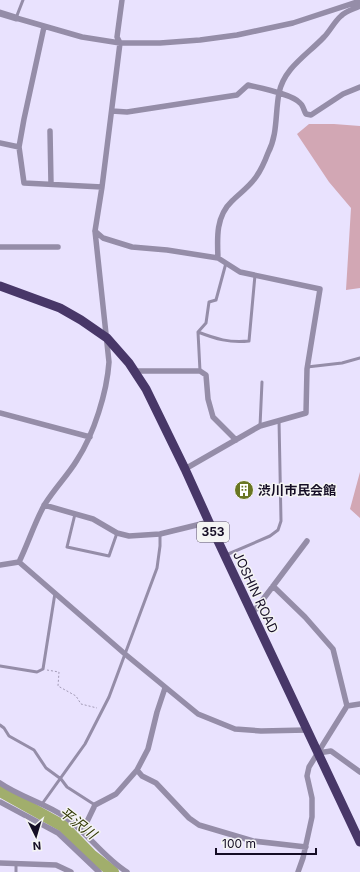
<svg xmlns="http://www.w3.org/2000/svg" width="360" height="872" font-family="Inter,'Noto Sans JP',sans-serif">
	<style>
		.green { fill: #d2a7b4 }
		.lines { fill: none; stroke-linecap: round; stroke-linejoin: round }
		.river { stroke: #a1ae6c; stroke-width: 12 }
		.path { stroke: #a29ab5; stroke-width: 1; stroke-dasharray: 2 2; stroke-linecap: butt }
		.service { stroke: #958da8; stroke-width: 3 }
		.minor { stroke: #958da8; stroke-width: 5.5 }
		.tertiary { stroke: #958da8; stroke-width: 7 }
		.trunk { stroke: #483768; stroke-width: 9 }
		.labels { text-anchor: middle; stroke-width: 3; stroke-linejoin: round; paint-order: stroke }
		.shield { fill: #f4f4f4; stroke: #585263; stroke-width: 1 }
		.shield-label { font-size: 12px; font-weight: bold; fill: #150d25 }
		.poi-label { font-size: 13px; font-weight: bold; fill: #150d25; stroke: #f4f4f4; text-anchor: start }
		.street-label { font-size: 13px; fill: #150d25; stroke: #f4f4f4 }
		.water-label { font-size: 14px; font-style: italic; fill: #2f3602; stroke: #f4f4f4 }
	</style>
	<rect width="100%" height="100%" fill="#e9e2fe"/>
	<path class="green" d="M309,124H334L360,126V288L346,290L351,208L329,182L297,134Z
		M360,472V518L350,509Z"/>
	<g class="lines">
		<path class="river" d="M0,791L63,826L91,855L113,872"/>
		<path class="path" d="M47,670L59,672L58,686L76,696L81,704L97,708"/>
		<path class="service" d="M16,18L23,0
			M198,332C216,339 229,343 249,341L255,275
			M307,367L342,363L360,358
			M200,371L198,332L206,323L209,302L216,300L226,263
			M260,426L262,382
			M75,514L67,547L109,556L117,533
			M226,555L270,536L278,530L281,521L279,420
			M0,666L37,672L43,669L55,593
			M0,725L4,728L9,736L34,750L46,768L61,779L67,787L95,805
			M42,804L85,744L109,697L157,568L160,546V534
			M16,864V872"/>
		<path class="minor" d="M16,18L82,37L120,43H160L200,40L237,35L293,23L360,1
			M44,27L24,119L19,147L24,183L102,187
			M112,111L127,112L237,95L248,85C260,88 292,94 300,103C303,105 304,111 306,114L311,115L343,94L360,87
			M50,131L51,184
			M0,143L19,147
			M95,231L103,238L132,247L167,250L218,258L240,272L320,289L307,369L306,413L260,426L185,469
			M0,247H58
			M218,258C217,237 216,216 232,201C240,193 249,187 256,177C261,170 265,161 268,153C278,134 275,113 279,93C284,68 307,55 324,37C330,31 334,22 341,16C346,11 354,9 360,6
			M135,371H200L206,375L208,399L213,417L236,440
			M0,413L90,437
			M44,505L93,519L117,533L129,536L160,534L209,522
			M19,562C28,544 35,521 45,504C55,488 68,475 77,460C94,434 107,392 109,362L95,231L102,187L120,43L117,37L122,0
			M0,565L19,562L125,654L198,714L235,729L261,731L307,730
			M273,586L305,617L333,649L347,706
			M252,614L307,541
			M165,688L157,712L148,749L137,770L142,776L156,783L189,818L199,825L253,841L306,847
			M318,753L331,751L360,772
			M0,783C20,797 45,803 65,817C88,833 103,857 127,872
			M0,802L58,833L99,872
			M82,832L95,805L116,794L137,770
			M0,863L56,865L71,872
			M298,872L303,858L312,817V798L307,776L309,767L347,706L360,704"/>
		<path class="tertiary" d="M0,13L16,18"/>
		<path class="trunk" d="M0,286L60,308L81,320L107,338L129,363L146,389L185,469L209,522L360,842"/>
	</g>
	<defs>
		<g id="building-disc" transform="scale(1)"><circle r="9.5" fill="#697622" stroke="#f4f4f4"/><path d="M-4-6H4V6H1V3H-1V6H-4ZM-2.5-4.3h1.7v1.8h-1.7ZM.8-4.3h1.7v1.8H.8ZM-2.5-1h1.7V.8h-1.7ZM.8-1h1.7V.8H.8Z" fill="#fff"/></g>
	</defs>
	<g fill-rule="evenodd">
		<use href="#building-disc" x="244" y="490"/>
	</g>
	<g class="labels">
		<rect class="shield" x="197" y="522" width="32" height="20" rx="3"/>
		<g class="shield-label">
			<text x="213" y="536">353</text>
		</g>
		<g class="poi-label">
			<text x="258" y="495">渋川市民会館</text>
		</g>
		<g class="street-label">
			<text transform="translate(256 592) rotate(65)" y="5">JOSHIN ROAD</text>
		</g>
		<g class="water-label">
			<text transform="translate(78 823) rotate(38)" y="5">平沢川</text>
		</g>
	</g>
	<g transform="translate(36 836) rotate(175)" stroke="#f4f4f4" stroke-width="3" paint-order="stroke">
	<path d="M0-3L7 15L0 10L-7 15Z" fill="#150d25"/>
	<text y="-6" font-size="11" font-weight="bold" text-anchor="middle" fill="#150d25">N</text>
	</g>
	<path d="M216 848v6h100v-6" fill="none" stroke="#150d25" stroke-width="2"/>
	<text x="222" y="848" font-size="12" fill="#150d25" stroke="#f4f4f4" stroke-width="3" paint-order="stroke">100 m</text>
</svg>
